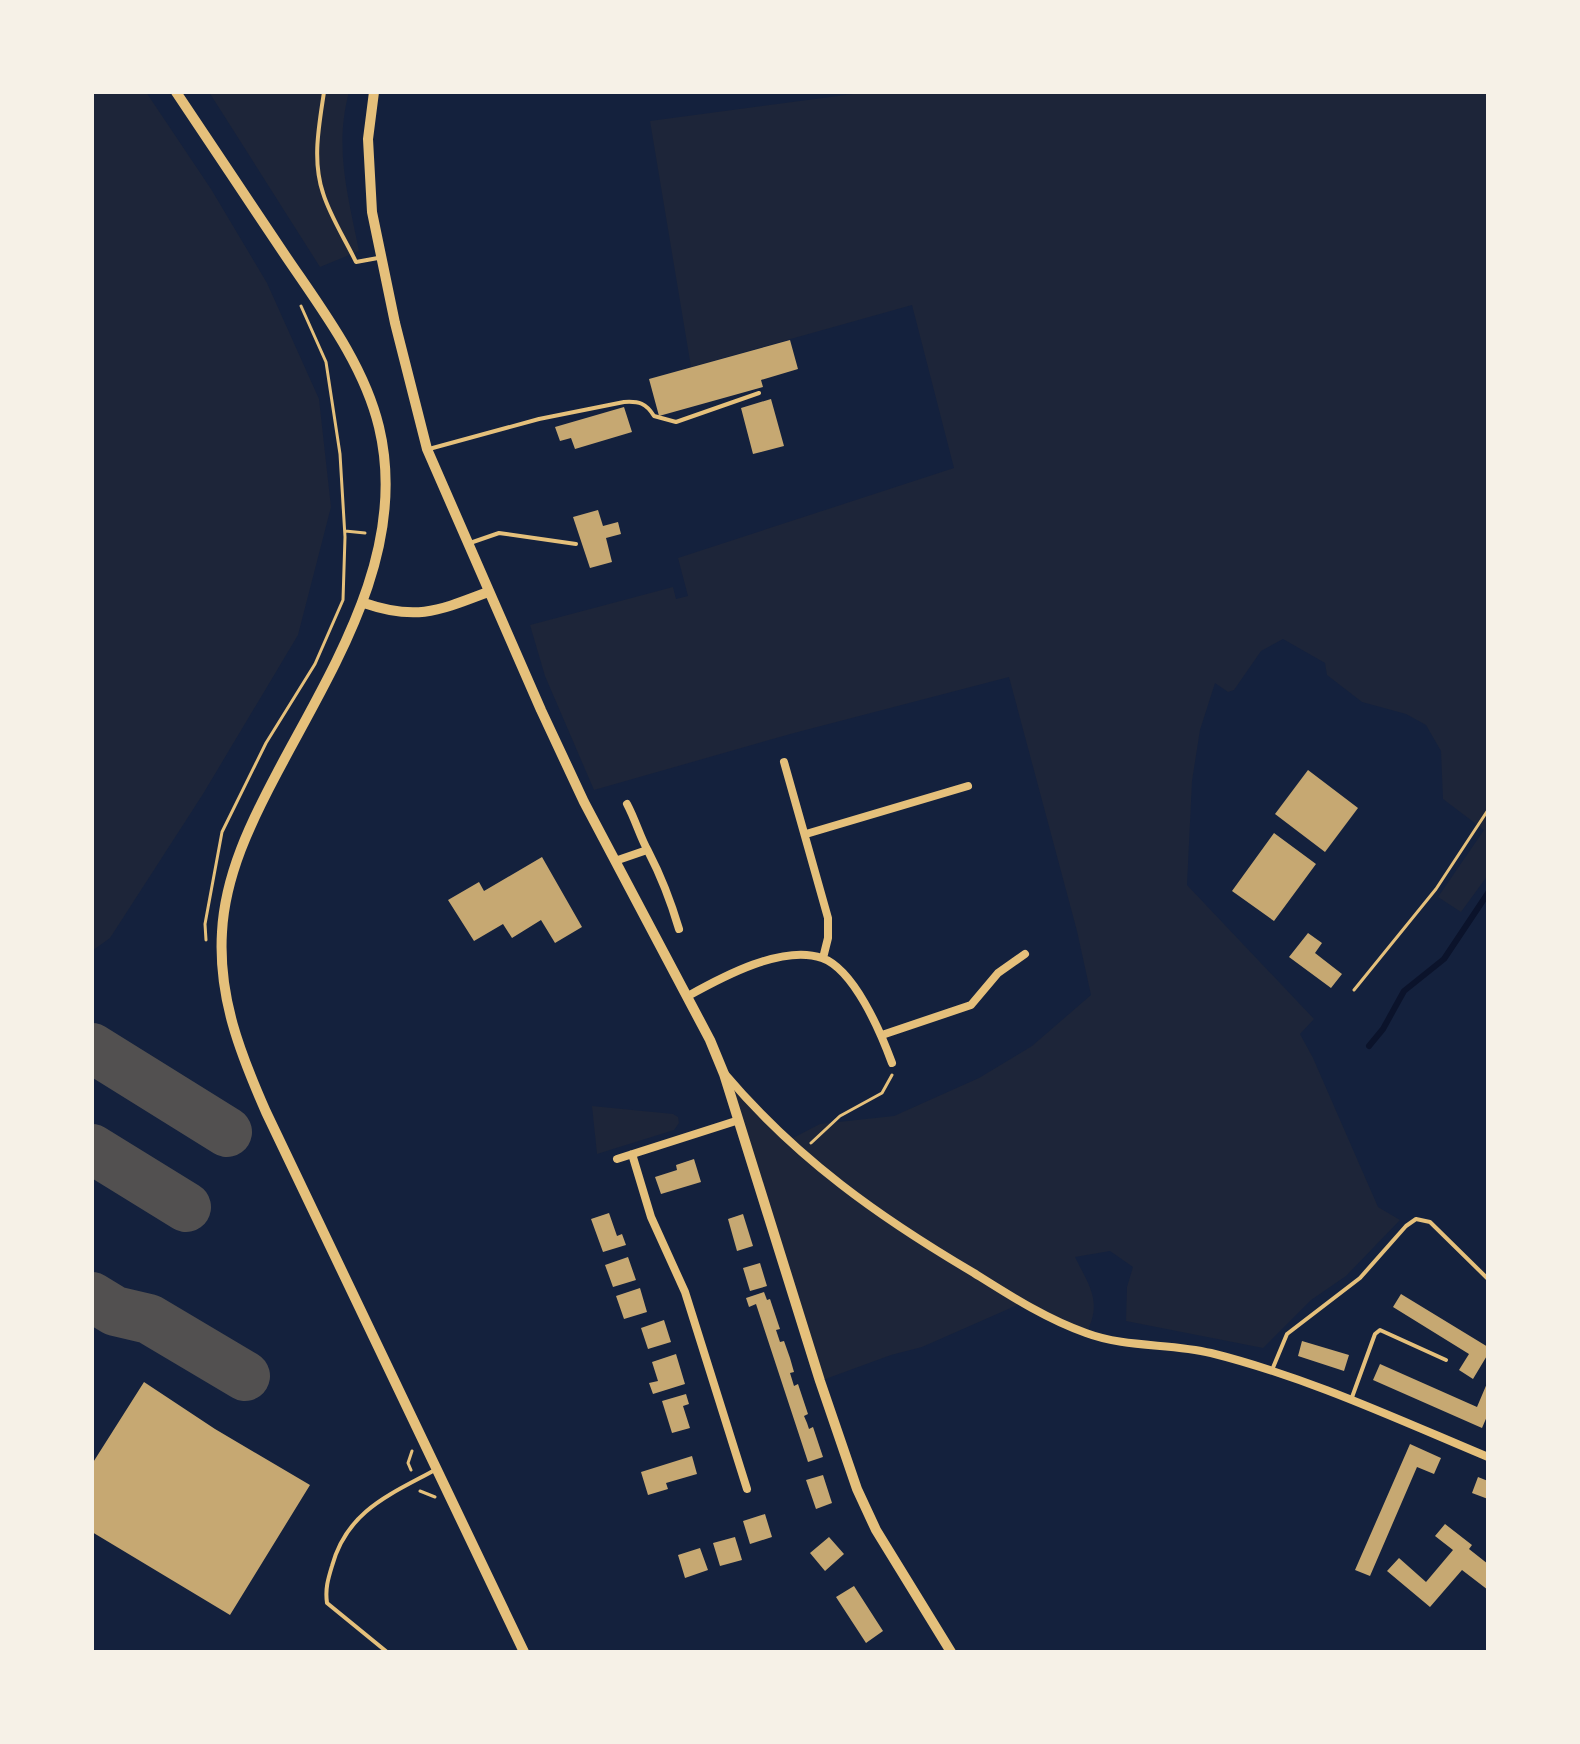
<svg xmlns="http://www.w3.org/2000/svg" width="1580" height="1744" font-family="'Open Sans',sans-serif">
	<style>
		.green { fill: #1d2539 }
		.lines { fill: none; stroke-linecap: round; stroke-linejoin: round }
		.stream { stroke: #0b132b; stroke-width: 6 }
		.taxiway { stroke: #525050; stroke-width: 50 }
		.building { fill: #c6a872 }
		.path { stroke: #e5c07b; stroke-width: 3 }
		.service { stroke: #e5c07b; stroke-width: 4 }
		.minor { stroke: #e5c07b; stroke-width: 8 }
		.tertiary { stroke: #e5c07b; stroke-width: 10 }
	</style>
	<rect width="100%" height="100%" fill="#14213d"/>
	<path class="green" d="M92,92H146L211,189L267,283L319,399L331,507L298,635L203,794L110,938L92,951Z
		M209,92H349C334,148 348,195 359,251L320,267Z
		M854,92H1488V875L1461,912L1438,897L1484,830L1443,799L1441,751L1426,725L1406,714L1362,702L1327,675L1325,663L1283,639L1261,651L1234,690L1228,692L1215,683L1200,730L1192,781L1187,885L1314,1019L1300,1034L1313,1058L1378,1207L1400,1220L1346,1276L1311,1300L1263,1348L1126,1321L1127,1287L1133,1267L1110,1251L1075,1257C1089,1286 1103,1301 1086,1334L1022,1303L922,1347L891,1355L820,1381L724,1074L787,1141L820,1124L894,1116L979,1078L1032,1046L1091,995L1077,931L1009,677L794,733L594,790L545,676L530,625L673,587L676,599L688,596L678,558L954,468L912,305L691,367L650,121L853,94Z
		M592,1106L673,1114L678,1117L679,1123L674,1130L597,1154Z"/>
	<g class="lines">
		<path class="stream" d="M1369,1046L1383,1029L1404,991L1444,959L1488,893"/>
		<path class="taxiway" d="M92,1048L227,1132
			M92,1149L186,1207
			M92,1297L115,1311L149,1319L245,1376"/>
	</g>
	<path class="building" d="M790,340L798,369L761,380L763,387L659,416L649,379Z
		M771,399L784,446L753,454L741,408Z
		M624,407L632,432L575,449L571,438L560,441L555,427Z
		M598,510L603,526L618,522L621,534L606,538L612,562L590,568L573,517Z
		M1308,770L1358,808L1325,852L1275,814Z
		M1274,833L1316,864L1274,921L1232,891Z
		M542,857L582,927L555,943L541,920L512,938L503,924L474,941L448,900L479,882L484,891Z
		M1308,933L1322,943L1315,953L1342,974L1331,988L1289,957Z
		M694,1159L701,1182L661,1194L655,1177L677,1170L676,1165Z
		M609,1213L617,1236L622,1234L626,1245L603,1252L591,1219Z
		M743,1214L753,1246L737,1251L728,1219Z
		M628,1257L636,1280L613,1287L605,1265Z
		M760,1263L767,1286L750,1291L743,1268Z
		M640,1288L647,1312L624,1319L616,1296Z
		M764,1292L767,1300L770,1299L780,1329L776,1330L780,1342L784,1341L790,1358L794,1372L790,1373L794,1386L798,1384L808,1414L804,1416L807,1423L809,1429L813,1427L823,1457L808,1462L756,1304L749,1307L746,1298Z
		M1401,1294L1488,1347V1354L1473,1379L1459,1370L1469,1354L1393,1307Z
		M664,1320L671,1342L648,1349L641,1328Z
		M1302,1341L1349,1355L1344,1371L1298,1356Z
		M676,1354L685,1384L653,1394L649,1383L658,1381L652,1362Z
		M1380,1364L1477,1407L1488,1381V1414L1482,1428L1373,1380Z
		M144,1382L215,1429L310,1485L230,1615L92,1532V1464Z
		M686,1394L689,1404L683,1406L690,1428L672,1433L662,1401Z
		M1410,1444L1441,1458L1434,1474L1417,1467L1370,1576L1355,1570Z
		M692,1456L697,1474L666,1483L668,1489L648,1495L641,1472Z
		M823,1475L832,1503L816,1509L806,1480Z
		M1478,1477L1488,1481V1499L1472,1493Z
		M765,1514L772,1537L750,1544L743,1521Z
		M1445,1524L1472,1545L1469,1549L1488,1564V1590L1462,1570L1430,1607L1387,1571L1399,1558L1426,1582L1453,1550L1435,1536Z
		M735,1537L742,1560L720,1566L713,1543Z
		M829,1537L844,1554L825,1571L810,1553Z
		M700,1548L708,1570L685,1578L678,1555Z
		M854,1586L883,1631L866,1643L836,1597Z"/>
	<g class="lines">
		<path class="path" d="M345,531L365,533
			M206,940L205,924L222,832L266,743L315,664L343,600L345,537L340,454L326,362L301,306
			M1354,990L1436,889L1488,810
			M811,1143L840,1116L882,1093L892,1075
			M411,1470L408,1463L412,1451
			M420,1491L435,1497"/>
		<path class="service" d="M324,92C319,126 312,160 323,193C330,216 345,239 356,262L378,258
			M429,449L539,419L624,402C639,401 646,403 654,416L676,422L759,393
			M470,543L499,533L576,544
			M1272,1370L1287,1334L1360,1278L1406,1226L1416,1219L1430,1222L1488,1279
			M1351,1400L1375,1334L1380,1330L1446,1360
			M387,1652L327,1603C325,1589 328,1579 332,1566C347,1511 389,1495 435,1470"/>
		<path class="minor" d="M784,762L828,918V938L823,958
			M627,804C636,821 640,837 648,851C661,876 671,902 679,929
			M806,834L968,786
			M615,861L647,850
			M688,996C722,977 783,944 822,958C854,969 881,1033 892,1063
			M882,1035L971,1005L998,973L1025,954
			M725,1074C797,1159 879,1217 974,1273C1009,1295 1046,1319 1086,1333C1126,1348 1170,1343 1211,1353C1307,1377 1397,1419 1488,1457
			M632,1154L651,1217L685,1292L747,1489
			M617,1159L739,1120"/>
		<path class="tertiary" d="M176,92C213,147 250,203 287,258C323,311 364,365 379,427C409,552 333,667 277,773C251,822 225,875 222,932C218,997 240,1053 266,1112L524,1652
			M374,92L368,139L372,212L395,323L427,449L541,710L584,802L710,1040L724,1074L820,1381L857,1489L876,1530L951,1652
			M364,603C416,621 438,611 488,592"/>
	</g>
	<rect width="1580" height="1744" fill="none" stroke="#f6f1e7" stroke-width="188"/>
</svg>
